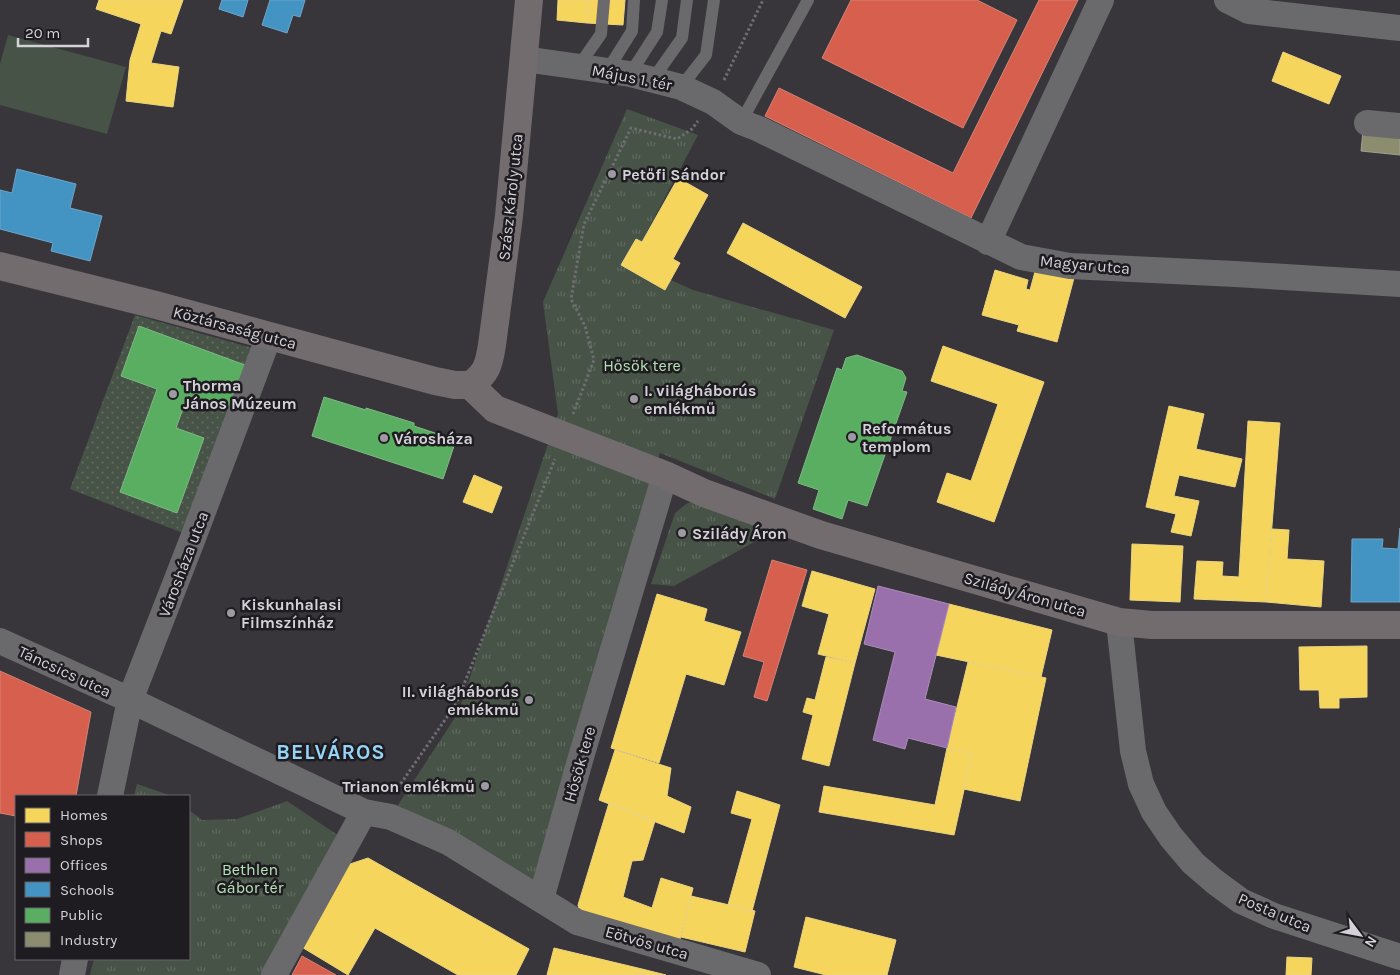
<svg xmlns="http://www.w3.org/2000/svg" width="1400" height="975" font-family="Karla,sans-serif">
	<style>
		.grass { fill: #465346 }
		.park { fill: url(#park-tufts) }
		.garden { fill: url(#garden-dots) }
		.homes { fill: #f6d55c; stroke: #ecd481 }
		.shops { fill: #d6604d; stroke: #d58277 }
		.offices { fill: #9970ab; stroke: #ab8db8 }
		.schools { fill: #4393c3; stroke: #6ea6c9 }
		.public { fill: #5aae61; stroke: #7fb985 }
		.industry { fill: #8c8c6e; stroke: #a2a18e }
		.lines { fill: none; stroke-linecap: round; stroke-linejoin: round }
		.path { stroke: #6e6d71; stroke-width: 3; stroke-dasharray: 2.5 2.5; stroke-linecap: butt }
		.lane { stroke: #6a696c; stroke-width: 12 }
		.street { stroke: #6a696c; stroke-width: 26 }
		.secondary { stroke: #726c6f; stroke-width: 28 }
		.poi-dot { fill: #9d9ba1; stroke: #1e1c20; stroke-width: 2 }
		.labels { text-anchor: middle; stroke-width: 5; stroke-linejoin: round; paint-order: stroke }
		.street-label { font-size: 16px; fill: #d4d2d8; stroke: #1e1c20 }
		.poi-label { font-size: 16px; font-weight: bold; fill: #d4d2d8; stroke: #1e1c20; text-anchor: start }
		.park-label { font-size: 16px; fill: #b5e2b5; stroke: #1e1c20 }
		.district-label { font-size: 21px; font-weight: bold; letter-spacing: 1px; fill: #95d4f7; stroke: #1e1c20 }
	</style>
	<defs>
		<pattern id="park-tufts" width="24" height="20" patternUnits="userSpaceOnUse" patternTransform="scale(1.25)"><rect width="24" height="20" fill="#465346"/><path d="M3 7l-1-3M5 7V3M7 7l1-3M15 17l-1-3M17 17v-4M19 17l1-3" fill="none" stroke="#606b60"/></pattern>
		<pattern id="garden-dots" width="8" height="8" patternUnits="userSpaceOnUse" patternTransform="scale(1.25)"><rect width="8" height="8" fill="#465346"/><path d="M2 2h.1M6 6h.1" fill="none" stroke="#606b60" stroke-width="1.8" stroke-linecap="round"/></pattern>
	</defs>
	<rect width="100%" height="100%" fill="#38363b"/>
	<path class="grass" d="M8,35L126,67L107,134L0,105V64Z"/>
	<path class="park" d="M627,109L698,135L631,262L693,290L834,330L775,499L660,453L536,885L398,805L458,713L558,414L543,302Z
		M698,499L778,529L674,586L651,584L675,513L686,504Z
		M137,784L169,795L171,796H134Z
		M287,801L342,838L264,975H90L94,959H189V810L202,820L237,819Z"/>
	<path class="garden" d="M135,315L256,349L188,535L70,489Z"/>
	<path class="homes" d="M99,0H183L171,34L161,31L151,63L179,67L173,107L126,101L130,60L141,24L96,9Z
		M558,0H589L587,23L557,20Z
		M589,0H625L623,25L587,23Z
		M1283,52L1341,76L1329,104L1272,81Z
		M678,178L708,195L673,259L680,263L665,290L621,265L636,239L642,242Z
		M743,223L862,287L845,318L727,253Z
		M1036,268L1074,278L1057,342L1017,331L1019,325L982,315L995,270L1028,280L1026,289L1030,290Z
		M943,346L1044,382L994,522L937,502L947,473L971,481L998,404L931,381Z
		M1169,406L1204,414L1196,449L1242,459L1235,487L1179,475L1174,496L1199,501L1191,536L1171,532L1176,514L1146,507Z
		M1248,421L1280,423L1266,602L1194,599L1197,561L1223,562L1222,576L1239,577Z
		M474,475L502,487L492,513L463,502Z
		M1272,529L1289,530L1287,559L1324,561L1321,607L1266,602Z
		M1132,544L1183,546L1180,602L1130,600Z
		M812,571L875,589L855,663L818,654L829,614L802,606Z
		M657,594L707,609L704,621L741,632L724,685L686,674L659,763L611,748Z
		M949,604L1052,630L1041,677L936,655Z
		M1367,646V697L1339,698V708H1320L1319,690H1300L1299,647Z
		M826,657L855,663L829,766L802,759L813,715L803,712L807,698L815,700Z
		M968,662L1046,678L1020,801L964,789L972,754L947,748Z
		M947,748L972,754L954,835L819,812L824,786L935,805Z
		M615,750L671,768L667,796L691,807L684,833L599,800Z
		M737,791L780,805L752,911L728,905L752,819L731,813Z
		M609,803L655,821L643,860L632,861L623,897L652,908L661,878L693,888L679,943L581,917L578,905Z
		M368,858L529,949L516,975H458L375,928L348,975L300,946L347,865Z
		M691,896L755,911L745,952L681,937Z
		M806,917L896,940L887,975H826L794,967Z
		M554,948L642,969L641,975H547Z
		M1287,957L1312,958L1311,975H1286Z
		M642,969L666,975H641Z"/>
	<path class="shops" d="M851,0H977L1017,20L963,128L822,58Z
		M1039,0H1078L971,218L765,116L779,88L953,173Z
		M772,560L807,570L767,701L754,697L764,662L743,656Z
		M0,671L91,712L76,796H16V816L0,813Z
		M302,956L336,975H292Z"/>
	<path class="offices" d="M878,586L949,604L925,699L956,707L947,748L908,738L905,749L873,740L895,652L864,644Z"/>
	<path class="schools" d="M222,0H248L243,17L219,9Z
		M270,0H305L300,17L293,15L287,33L262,25Z
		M17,169L76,184L70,208L102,216L90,261L51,251L53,243L0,229V190L12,193Z
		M1400,528V602H1351L1352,539H1383L1382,548L1398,549Z"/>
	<path class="public" d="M139,326L245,365L228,410L188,395L176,428L204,438L177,513L120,492L157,389L121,376Z
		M857,355L902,371L906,378L902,391L907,392L867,506L848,500L842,519L813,509L819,490L798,483L837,368L842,370L846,358Z
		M324,397L366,410V408L414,423V426L456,440L443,479L312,436Z"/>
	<path class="industry" d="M1363,131L1400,135V155L1361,151Z"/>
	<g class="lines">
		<path class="path" d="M724,80L763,0
			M573,414L594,360L585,326L571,299L584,224L631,128L677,139L692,129L698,121
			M395,792L456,704L555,459"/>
		<path class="lane" d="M578,67L601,34L604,0
			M607,71L632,31L634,0
			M630,74L657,32L662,0
			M653,79L682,38L687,0
			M681,87L706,55L714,0
			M741,122L808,0"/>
		<path class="street" d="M1227,0L1249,11L1400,28
			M524,59L630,74L681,87L713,102L741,122L759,129L1021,257L1070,266L1235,274L1400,284
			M1367,123L1400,126
			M988,242L1101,0
			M1119,622L1133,751L1141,784L1154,812L1171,837L1193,863L1215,882L1241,901L1274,916L1400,957
			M0,641L130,700L364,812L391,817L448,842L577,922L758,975
			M110,796L130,700L193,538L269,336
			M541,899L581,757L665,475
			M72,975L75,959
			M274,975L364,812"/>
		<path class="secondary" d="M0,266L156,305L435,381L455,385H470
			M470,385L495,409L665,475L704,493L821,535L1119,622L1152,625H1400
			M470,385C487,374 489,364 492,345L509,216L529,0"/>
	</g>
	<g class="poi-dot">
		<circle cx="612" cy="174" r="5"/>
		<circle cx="173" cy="394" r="5"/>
		<circle cx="634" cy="399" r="5"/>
		<circle cx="852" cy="437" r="5"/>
		<circle cx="384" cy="438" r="5"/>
		<circle cx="682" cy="533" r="5"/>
		<circle cx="231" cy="613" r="5"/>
		<circle cx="529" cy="700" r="5"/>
		<circle cx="485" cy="786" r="5"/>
	</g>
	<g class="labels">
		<g class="street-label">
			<text transform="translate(632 77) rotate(11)" y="6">Május 1. tér</text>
			<text transform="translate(510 197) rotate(-84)" y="6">Szász Károly utca</text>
			<text transform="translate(1085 264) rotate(5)" y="6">Magyar utca</text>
			<text transform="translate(235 327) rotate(15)" y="6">Köztársaság utca</text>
			<text transform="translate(183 564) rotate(-69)" y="6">Városháza utca</text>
			<text transform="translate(1025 594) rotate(16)" y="6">Szilády Áron utca</text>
			<text transform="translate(65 671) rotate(25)" y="6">Táncsics utca</text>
			<text transform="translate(579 764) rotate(-74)" y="6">Hősök tere</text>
			<text transform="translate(1275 912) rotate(23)" y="6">Posta utca</text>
			<text transform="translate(647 942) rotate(16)" y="6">Eötvös utca</text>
		</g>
		<g class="poi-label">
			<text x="622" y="180">Petőfi Sándor</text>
			<text x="183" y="391">Thorma<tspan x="183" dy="18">János Múzeum</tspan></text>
			<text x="644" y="396">I. világháborús<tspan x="644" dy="18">emlékmű</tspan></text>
			<text x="862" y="434">Református<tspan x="862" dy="18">templom</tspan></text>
			<text x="394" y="444">Városháza</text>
			<text x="692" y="539">Szilády Áron</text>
			<text x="241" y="610">Kiskunhalasi<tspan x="241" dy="18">Filmszínház</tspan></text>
			<text x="519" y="697" text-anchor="end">II. világháborús<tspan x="519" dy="18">emlékmű</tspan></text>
			<text x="475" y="792" text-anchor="end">Trianon emlékmű</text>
		</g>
		<g class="park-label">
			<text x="642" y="371">Hősök tere</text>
			<text x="250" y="875">Bethlen<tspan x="250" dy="18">Gábor tér</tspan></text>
		</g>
		<g class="district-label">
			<text x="331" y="759">BELVÁROS</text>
		</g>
	</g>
	<rect x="15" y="795" width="175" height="165" fill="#1e1c20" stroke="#67656a"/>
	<rect x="25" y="808" width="25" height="15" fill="#f6d55c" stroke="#67656a"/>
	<text x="60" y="820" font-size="15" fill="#d4d2d8">Homes</text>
	<rect x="25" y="832" width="25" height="15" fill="#d6604d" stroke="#67656a"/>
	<text x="60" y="845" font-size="15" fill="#d4d2d8">Shops</text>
	<rect x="25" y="858" width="25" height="15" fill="#9970ab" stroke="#67656a"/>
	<text x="60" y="870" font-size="15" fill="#d4d2d8">Offices</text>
	<rect x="25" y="882" width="25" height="15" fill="#4393c3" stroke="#67656a"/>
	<text x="60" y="895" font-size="15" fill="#d4d2d8">Schools</text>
	<rect x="25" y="908" width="25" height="15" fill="#5aae61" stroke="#67656a"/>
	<text x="60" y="920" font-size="15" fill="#d4d2d8">Public</text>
	<rect x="25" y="932" width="25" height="15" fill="#8c8c6e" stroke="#67656a"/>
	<text x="60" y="945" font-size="15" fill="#d4d2d8">Industry</text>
	<g transform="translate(1360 935) rotate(122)" stroke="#1e1c20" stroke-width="4" paint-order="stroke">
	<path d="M0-4L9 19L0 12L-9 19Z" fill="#d4d2d8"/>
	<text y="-8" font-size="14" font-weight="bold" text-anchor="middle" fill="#d4d2d8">N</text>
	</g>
	<path d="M18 38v8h70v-8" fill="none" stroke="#d4d2d8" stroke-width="2.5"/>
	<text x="25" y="38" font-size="15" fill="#d4d2d8" stroke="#1e1c20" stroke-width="4" paint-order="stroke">20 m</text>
</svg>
